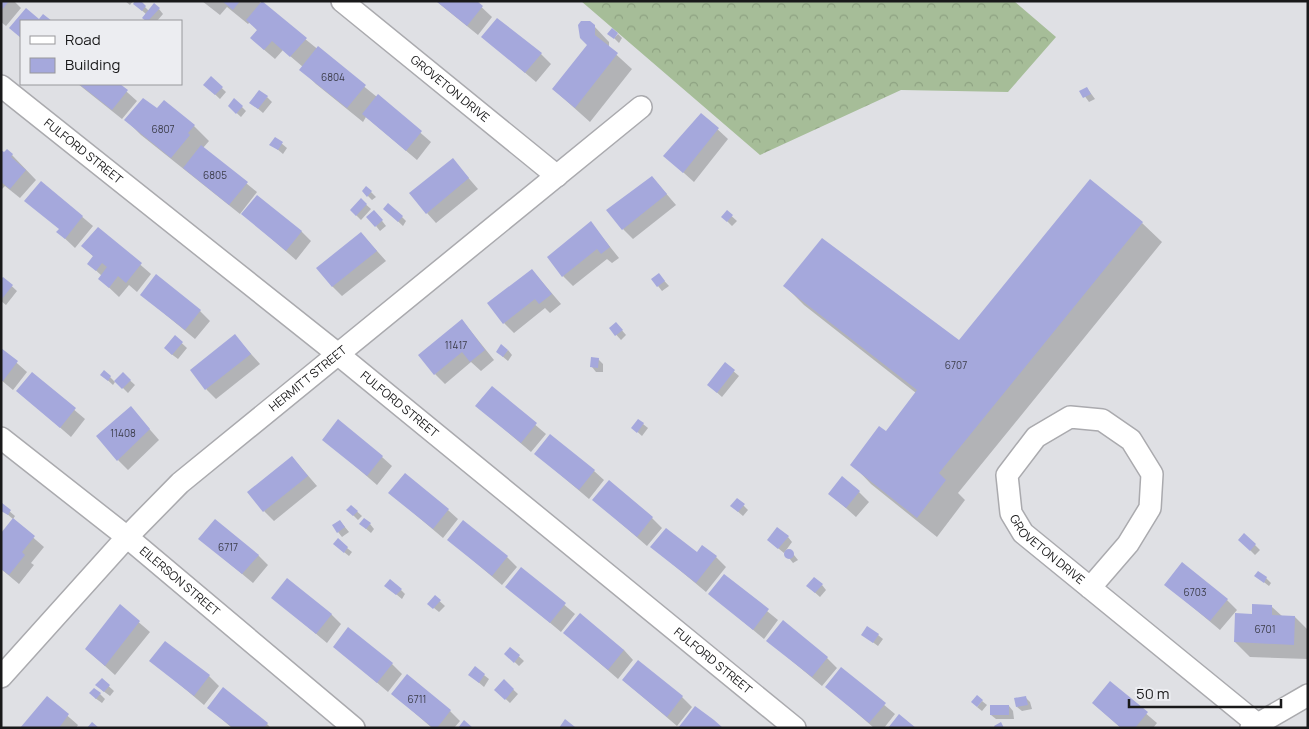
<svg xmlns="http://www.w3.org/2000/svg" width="1309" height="729" font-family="Manrope,sans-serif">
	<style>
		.forest { fill: url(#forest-crowns) }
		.shadow { fill: #0003 }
		.building { fill: #a5a8dc }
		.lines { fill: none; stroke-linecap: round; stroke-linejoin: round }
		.street-casing { stroke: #aaaaae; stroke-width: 24 }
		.street { stroke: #fff; stroke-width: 21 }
		.labels { text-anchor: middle; stroke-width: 4; stroke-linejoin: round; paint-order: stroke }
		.number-label { font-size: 10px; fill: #3c3d4a }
		.street-label { font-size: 12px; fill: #19191a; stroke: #ecedf1 }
	</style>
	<defs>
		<pattern id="forest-crowns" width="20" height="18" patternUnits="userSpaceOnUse" patternTransform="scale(1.25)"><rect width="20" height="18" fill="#a6bd98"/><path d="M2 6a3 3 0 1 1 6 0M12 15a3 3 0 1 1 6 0" fill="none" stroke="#8ea282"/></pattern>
	</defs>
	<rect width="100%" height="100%" fill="#dfe0e4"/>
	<path class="forest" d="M581,1H1014L1056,37L1008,92L901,90L760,155Z"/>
	<path class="shadow" d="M1,1H14L21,8L6,26L1,22Z
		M125,1H133L130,5Z
		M139,1L149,11L159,9L163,14L157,21H147L143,18L146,14L139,8Z
		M202,1H258L377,97L378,96L431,142L417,160L366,117L363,122L316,84L301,69L303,67L283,50L275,59L262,48L258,31L250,22L248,24L227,7L220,15Z
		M436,1H475L492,17L478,35Z
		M594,26L609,42V48L632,69L590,122L553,89L588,45Z
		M618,34L622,38L619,43L614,38Z
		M483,37L541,54L551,64L536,82Z
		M211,78L226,92L220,99L205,85Z
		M78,84H118L137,101L122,119Z
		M1087,88L1095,99L1089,102L1081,91Z
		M267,97L272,102L263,113L256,107Z
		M235,100L246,111L241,117L229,106Z
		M157,110L194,126L209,141L203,148L257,192L240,214L141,135L126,120Z
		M701,114L728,139L694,182L665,156Z
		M275,138L287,148L283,154L271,144Z
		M1,152L12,155L36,180L20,198L5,186L1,190Z
		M453,160L478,189L436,223L427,213Z
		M652,177L676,205L633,239L623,229Z
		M41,182L93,226L75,248L58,232L60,230Z
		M367,188L376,197L372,200L363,191Z
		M361,200L371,209L361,220L351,210Z
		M727,212L737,221L732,226L723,217Z
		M389,213L402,217L406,221L403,226Z
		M243,214L301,231L311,241L296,260Z
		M379,217L386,226L380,231L376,226Z
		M591,223L619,258L612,263L607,259L573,286L563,276Z
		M1142,223L1162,242L958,493L965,500L937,537L871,484L852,464L886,433L916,393L804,305L785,286L959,342Z
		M98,228L151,274L137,292L129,285L119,297L100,279L102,276L89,264L94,257L83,246Z
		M361,233L386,261L342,296L332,286Z
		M532,270L561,304L550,313L545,308L514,333L504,323Z
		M659,275L669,286L662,291L658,286Z
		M3,278L17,291L6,305L1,301Z
		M142,295L200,311L210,321L195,339Z
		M462,320L494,360L481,371L471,362L445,384L435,374Z
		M610,328H620L626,335L621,340Z
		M235,336L260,364L216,399L206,389Z
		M175,337L187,348L178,359L170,353Z
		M1,349L27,372L13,390L1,380Z
		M508,350L512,355L508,361L502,356Z
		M598,359L603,364V372H596L592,367Z
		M725,364L739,376L722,397L713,389Z
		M32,374L85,419L71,437L18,391Z
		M123,374L135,385L128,393L116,381Z
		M102,375L110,377L115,382L113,385Z
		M492,388L546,434L531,452L477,406Z
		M131,408L159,440L128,470L118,460Z
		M643,424L648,428L642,436L633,428Z
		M324,439L382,457L392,466L377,485Z
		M536,454L594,471L604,480L589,499Z
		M292,457L317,486L274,521L264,511Z
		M859,492L869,502L856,517L830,494Z
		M390,493L448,510L458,519L443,538Z
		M737,499L748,510L743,516L736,510Z
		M594,500L652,518L662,528L647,546Z
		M2,505L15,516L13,519L1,509Z
		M351,506L362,516L358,520L348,510Z
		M13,520L44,547L31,563L34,565L19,584L1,569Z
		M340,521L349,532L342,537L338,532Z
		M370,524L374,529L371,533L365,528Z
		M1245,535L1260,550L1255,555L1240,540Z
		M788,537L792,542L784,553L773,544Z
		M200,539L258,555L268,565L253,583Z
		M449,540L507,557L517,567L502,585Z
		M652,547L716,557L726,567L706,592Z
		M339,548H347L352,552L349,556Z
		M790,550L798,560L793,563L785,553Z
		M521,568L575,614L561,632L507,587Z
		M724,576L778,620L764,639L710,594Z
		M1256,576L1266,578L1271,583L1269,586Z
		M1165,584L1227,600L1237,610L1220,630Z
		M822,585L826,590L820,597L812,590Z
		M391,590H401L405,594L402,599Z
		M435,597L445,606L439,612L434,608Z
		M273,598L331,614L341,624L327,643Z
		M120,606L150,632L115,675L86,649Z
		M1272,607L1282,616L1295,617L1308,630V659L1250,657L1235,642L1253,615Z
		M565,633L624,650L633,660L618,679Z
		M863,635H878L883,639L878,646Z
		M768,641L827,658L837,668L822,686Z
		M334,646L392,664L402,674L388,692Z
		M511,649L524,661L519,666L506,654Z
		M151,660L209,676L219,686L204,705Z
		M475,668L489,679L484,687L470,675Z
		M841,669L895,714L884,728H874L827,687Z
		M102,680L114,691L110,696L102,690Z
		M623,680L682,697L692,707L677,726Z
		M504,681L518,694L510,703L496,690Z
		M1110,683L1157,723L1153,728H1121L1093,703Z
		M392,693L450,711L460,721L454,728H432Z
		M100,694L105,699L102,703L95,698Z
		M1025,697L1030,702L1032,709L1022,711L1017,707Z
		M47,698L78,725L76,728H23Z
		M982,701L987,705L982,711L977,707Z
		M1009,706L1013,711L1014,719H996L991,715Z
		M209,708L267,724L271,728H232Z"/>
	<path class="building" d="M1,1H9L1,11Z
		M135,1H141L146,6L142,11L133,4Z
		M222,1H240L233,10Z
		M262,1L307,38L290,57L272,41L264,50L250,38L257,30L246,20Z
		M436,1H477L483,6L467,26Z
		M154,3L160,8L148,21H146L142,18Z
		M26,8L39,19L43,14L52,21H21V38L9,28Z
		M497,18L542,53L525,73L481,37Z
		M581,21H590L595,25V35L618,53L575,108L552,89L587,45L580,38L578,25Z
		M612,28L618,33L614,39L607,34Z
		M318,46L366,85L347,108L299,70Z
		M211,76L223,87L215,95L203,85Z
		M79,84H120L128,90L112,110Z
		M1087,87L1091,94L1083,98L1079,91Z
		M259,90L268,96L258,109L249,103Z
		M378,94L422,131L406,151L362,114Z
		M143,98L157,108L164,100L195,125L188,133L190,135L171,158L124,120Z
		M234,98L243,106L236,114L228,106Z
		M701,113L719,128L683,173L663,156Z
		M275,137L283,142L278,150L269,145Z
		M201,145L248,182L229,205L183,168Z
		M7,149L13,154L11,157L26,170L10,189L1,182V150L4,152Z
		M453,158L469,178L426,214L409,193Z
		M652,176L667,194L622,230L606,210Z
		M1090,179L1143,222L939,473L946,480L917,518L850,465L879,426L886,431L917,390L783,286L822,238L959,340Z
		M41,181L83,216L65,239L56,232L59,229L24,201Z
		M366,186L372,191L367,197L362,191Z
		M257,195L302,231L286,251L241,214Z
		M361,198L367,204L356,216L350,210Z
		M388,203L403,216L398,222L383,209Z
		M374,210L383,220L375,227L366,217Z
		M727,210L733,215L727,222L721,217Z
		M591,221L610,247L601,254L597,249L562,277L547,257Z
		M98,227L142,263L126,283L118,276L109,288L98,279L107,267L102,263L96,271L87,264L93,256L81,246Z
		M361,232L377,251L332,287L316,268Z
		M532,269L552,294L539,304L535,299L503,324L487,303Z
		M659,273L665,281L657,287L651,279Z
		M156,274L201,310L185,330L140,295Z
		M3,277L13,285L1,300V279Z
		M462,319L485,350L470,362L462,352L434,375L418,355Z
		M616,322L623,330L615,336L609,328Z
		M235,334L251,354L205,390L190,370Z
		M175,335L183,342L172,355L164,348Z
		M501,344L508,350L503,357L496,352Z
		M1,348L18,361L3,381L1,380Z
		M591,357L599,358L598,368L590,367Z
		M725,362L735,370L717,393L707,385Z
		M104,370L111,376L108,381L100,375Z
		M32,372L76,408L60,428L16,391Z
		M123,372L131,380L122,389L114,381Z
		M492,386L537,423L521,443L475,406Z
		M131,406L150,429L117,461L96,436Z
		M338,419L383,456L367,476L322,440Z
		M638,419L644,423L637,433L631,428Z
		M550,434L595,470L579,490L534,454Z
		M292,456L308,476L263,512L247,492Z
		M405,473L449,509L433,529L388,493Z
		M842,476L860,491L846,508L828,494Z
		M609,480L653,517L637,537L592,500Z
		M737,498L745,504L738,512L730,506Z
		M2,503L11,510L8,515L1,511Z
		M351,505L358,511L353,516L346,510Z
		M13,518L35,536L22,552L25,555L9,575L1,569V533Z
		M364,518L371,523L366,529L359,524Z
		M215,519L259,555L242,574L198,539Z
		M340,520L345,527L337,533L332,525Z
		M463,520L508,556L492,576L447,540Z
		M777,527L789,536L778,549L767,540Z
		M666,528L697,552L702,545L717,556L696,583L650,547Z
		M1244,533L1256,544L1250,551L1238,540Z
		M338,538L348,547L344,553L333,544Z
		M784 554a5 5 0 1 1 10 0a5 5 0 1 1-10 0Z
		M1182,562L1228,599L1210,621L1164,585Z
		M521,567L566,603L550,623L505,587Z
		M1258,571L1267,577L1264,583L1254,576Z
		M724,574L769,609L753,630L708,594Z
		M814,577L823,584L815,593L806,586Z
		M287,578L332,614L316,634L271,598Z
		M390,579L402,589L396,595L384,586Z
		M435,595L441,600L433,609L427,604Z
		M120,604L140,621L105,666L85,649Z
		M1252,604L1272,605V615L1295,616L1294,645L1234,642L1235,613L1252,614Z
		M580,613L624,650L608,670L563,633Z
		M783,620L828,657L812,677L766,641Z
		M867,626L879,634L873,643L861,635Z
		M348,627L393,663L377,683L333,647Z
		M165,641L210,675L194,696L149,661Z
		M510,647L520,655L514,663L504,654Z
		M638,660L683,696L667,717L622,680Z
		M475,666L485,674L479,683L468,675Z
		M841,667L886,703L869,723L825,687Z
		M407,674L451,710L437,728H433L391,694Z
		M102,678L110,685L104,692L95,685Z
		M504,679L514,689L505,700L494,690Z
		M1110,681L1148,712L1135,728H1121L1092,703Z
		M223,687L268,723L264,728H233L207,708Z
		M94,688L101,693L96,699L89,693Z
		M977,695L983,700L977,707L971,702Z
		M47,696L69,714L59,728H20Z
		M1026,696L1028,705L1016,707L1014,698Z
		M990,705H1009V715H990Z
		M695,706L714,720L723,728H678Z
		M899,714L916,728H888Z
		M565,719L575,727L574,728H559Z
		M464,720L473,728H458Z
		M92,722L99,728H87Z
		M1001,722L1004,728H995L994,726Z"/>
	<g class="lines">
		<g class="street-casing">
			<g id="street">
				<path id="s1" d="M342,1L557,176"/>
				<path id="s2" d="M1,86L339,355L795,728"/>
				<path id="s3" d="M1,438L127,537L354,728"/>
				<path id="s4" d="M1090,588L1128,544L1150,508L1152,474L1131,440L1102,420L1070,417L1036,437L1007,475L1011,513L1023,533L1262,728"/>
				<path id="s5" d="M1,677L127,537L180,483L641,107"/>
				<path d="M1251,728L1308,695"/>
			</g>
		</g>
		<use href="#street" class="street"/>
	</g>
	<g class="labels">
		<g class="number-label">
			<text x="333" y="81">6804</text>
			<text x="163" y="133">6807</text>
			<text x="215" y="179">6805</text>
			<text x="456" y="349">11417</text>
			<text x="956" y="369">6707</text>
			<text x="123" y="437">11408</text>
			<text x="228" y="551">6717</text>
			<text x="1195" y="596">6703</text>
			<text x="1265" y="633">6701</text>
			<text x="417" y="703">6711</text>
		</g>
		<g class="street-label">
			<text dy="4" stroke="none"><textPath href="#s1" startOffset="139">GROVETON DRIVE</textPath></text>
			<text dy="4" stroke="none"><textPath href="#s2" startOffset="105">FULFORD STREET</textPath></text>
			<text dy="4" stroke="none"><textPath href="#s5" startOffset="429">HERMITT STREET</textPath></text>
			<text dy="4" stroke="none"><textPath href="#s2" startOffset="510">FULFORD STREET</textPath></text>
			<text dy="4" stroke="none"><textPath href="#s4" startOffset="419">GROVETON DRIVE</textPath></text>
			<text dy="4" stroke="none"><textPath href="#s3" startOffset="229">EILERSON STREET</textPath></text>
			<text dy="4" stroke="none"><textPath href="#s2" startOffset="915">FULFORD STREET</textPath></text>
		</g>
	</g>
	<rect width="1309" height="729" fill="none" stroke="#19191a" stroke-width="5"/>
	<rect x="20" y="20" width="162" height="65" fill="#ecedf1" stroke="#98989b"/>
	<rect x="30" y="36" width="25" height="8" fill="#ffffff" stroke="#98989b"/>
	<text x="65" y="45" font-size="15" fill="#19191a">Road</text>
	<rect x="30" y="58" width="25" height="15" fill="#a5a8dc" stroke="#98989b"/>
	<text x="65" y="70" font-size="15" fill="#19191a">Building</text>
	<path d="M1129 699v8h152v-8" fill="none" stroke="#19191a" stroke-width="2.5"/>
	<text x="1136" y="699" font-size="15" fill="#19191a" stroke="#ecedf1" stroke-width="4" paint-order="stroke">50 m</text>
</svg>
